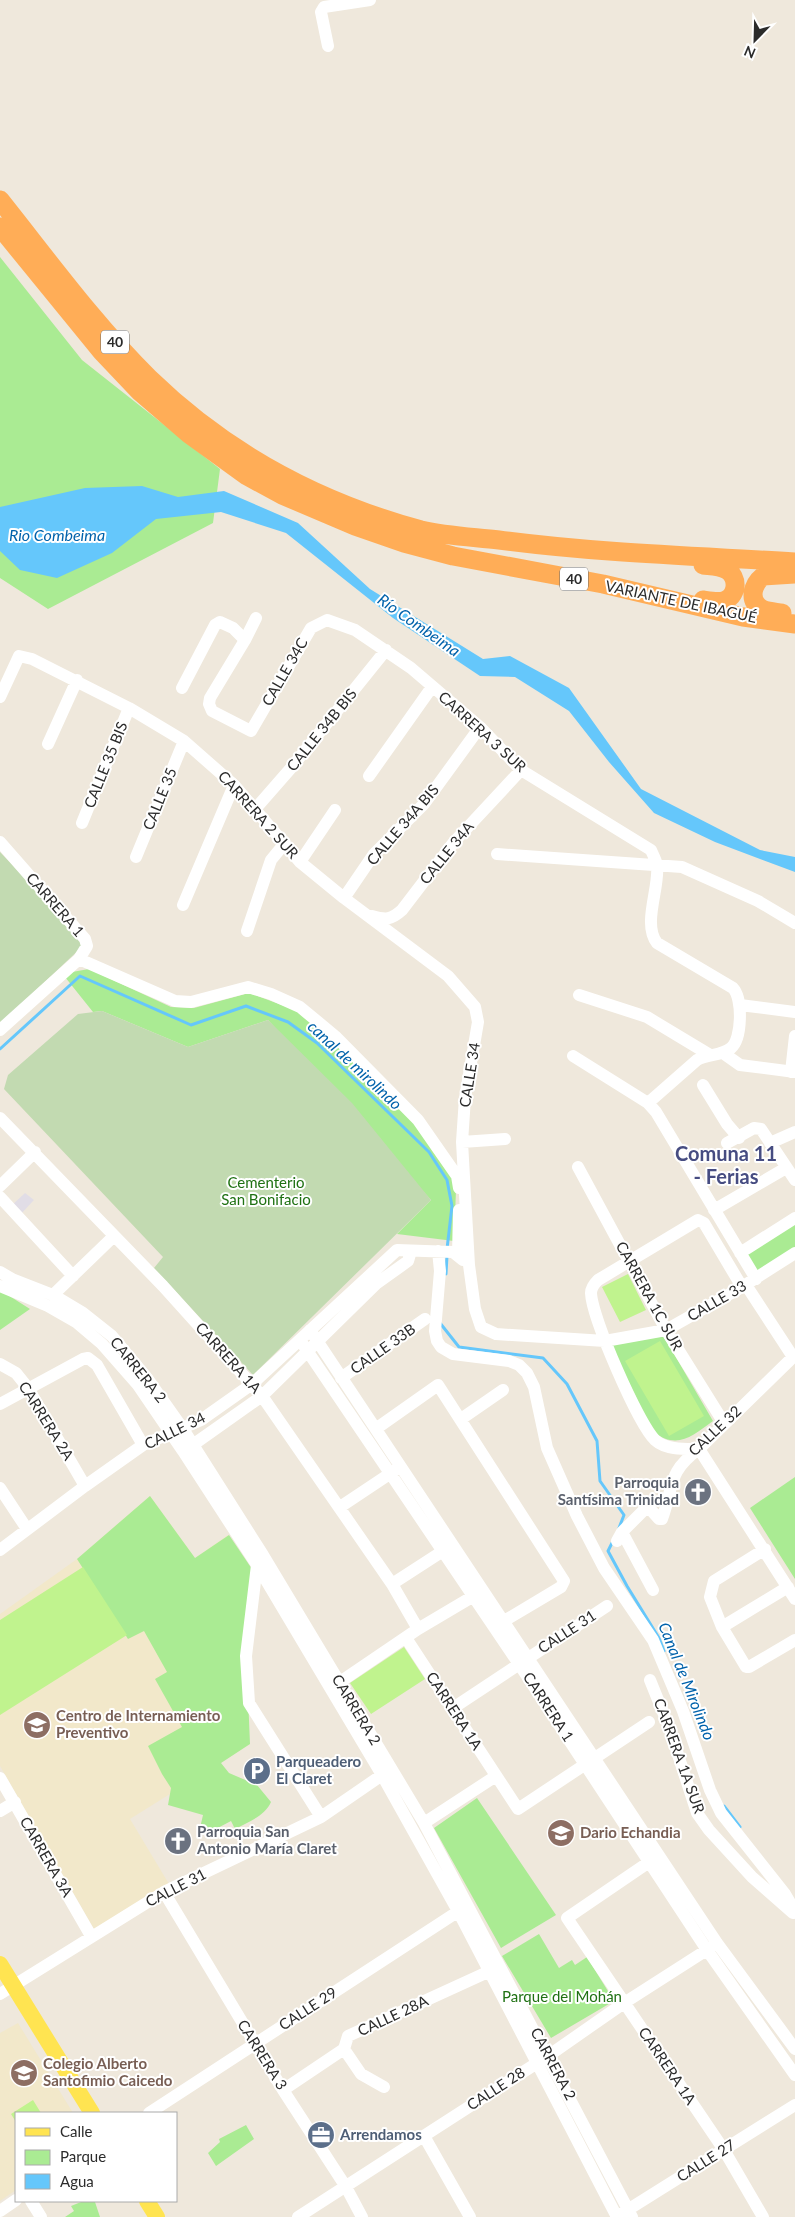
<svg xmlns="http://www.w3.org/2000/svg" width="795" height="2217" font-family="Lato,sans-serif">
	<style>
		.industrial { fill: #e1dde6 }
		.education { fill: #f2e8ca }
		.green { fill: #aaeb93 }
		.cemetery { fill: #c2dab1 }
		.pitch { fill: #c0f38e }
		.water { fill: #65c7fb }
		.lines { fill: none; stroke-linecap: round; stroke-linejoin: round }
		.stream { stroke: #65c7fb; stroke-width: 3 }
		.minor { stroke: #fff; stroke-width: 12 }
		.major { stroke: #ffe451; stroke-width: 16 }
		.highway { stroke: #ffad57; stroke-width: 19 }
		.labels { text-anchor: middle; stroke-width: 4; stroke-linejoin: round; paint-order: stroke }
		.shield { fill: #fff; stroke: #6b6b6b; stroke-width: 1 }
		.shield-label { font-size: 14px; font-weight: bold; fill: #2b2b2b }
		.street-label { font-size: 15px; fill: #2b2b2b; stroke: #fff }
		.park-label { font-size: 15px; fill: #1f7113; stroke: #fff }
		.worship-label { font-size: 15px; font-weight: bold; fill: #5b616d; stroke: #fff; text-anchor: end }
		.education-label { font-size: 15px; font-weight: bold; fill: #785e54; stroke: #fff; text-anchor: start }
		.service-label { font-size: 15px; font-weight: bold; fill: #4e5e75; stroke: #fff; text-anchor: start }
		.water-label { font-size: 16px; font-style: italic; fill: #0062ab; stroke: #fff }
		.district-label { font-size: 20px; font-weight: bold; fill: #464c81; stroke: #fff }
	</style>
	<rect width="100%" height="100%" fill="#efe8dc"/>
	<path class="industrial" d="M25,1193L34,1200L20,1215L11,1206Z"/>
	<path class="education" d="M150,1496L195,1558L228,1535L226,1716L250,1744L130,1819L169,1884L94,1929L0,1766V1614L77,1559Z
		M18,2023L73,2113H16V2190L0,2201V2033Z"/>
	<path class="green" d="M0,257L82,360L220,469L213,523L48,609L0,578Z
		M89,969L171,1007L194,1008L249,993L298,1011L322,1031L416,1123L446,1163L456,1190L454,1241L397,1234L431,1200L268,1020L188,1047L102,1011L93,1012L65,977L72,972Z
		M795,1218V1253L756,1279L740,1253Z
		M0,1290L30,1309L0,1330Z
		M663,1335L713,1421C692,1436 678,1450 653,1432L610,1344Z
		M795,1477V1579L750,1508Z
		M150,1496L195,1558L229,1535L252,1569L248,1697L250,1744L221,1763L229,1773L257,1785L271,1802C265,1816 248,1822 235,1829L231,1821L212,1831L200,1828L203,1815L168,1805L171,1788L162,1774L148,1746L182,1727L155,1679L167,1672L144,1631L128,1639L77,1559Z
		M477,1798L556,1915L501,1948L434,1828Z
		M539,1934L559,1968L572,1960L575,1965L587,1957L614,2001L551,2038L502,1956Z
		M246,2125L254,2139L216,2166L208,2153L220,2142L219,2139Z
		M81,2202H95L100,2217H65L74,2211L71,2206Z"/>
	<path class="cemetery" d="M0,852L82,938L84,945L0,1024Z
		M102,1011L188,1047L268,1020L352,1103L431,1200L253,1375L154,1268L163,1257L4,1089L8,1075L78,1014Z"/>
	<path class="pitch" d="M628,1274L646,1310L620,1322L602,1287Z
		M660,1341L704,1416L669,1436L625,1361Z
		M83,1567L127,1635L0,1715V1620Z
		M404,1647L425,1679L371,1714L350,1683Z
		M33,2100L41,2113H16V2122L11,2114Z"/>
	<path class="water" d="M142,486L178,497L224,491L298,523L370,589L483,659L510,656L569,688L641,789L760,850L795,857V872L715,842L654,813L609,762L569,711L515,677L480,676L393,618L286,533L221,512L156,519L112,553L57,578L20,570L0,551V507L85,488Z"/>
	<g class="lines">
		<path class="stream" d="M0,1049L80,976L191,1025L246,1006L288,1022L317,1043L429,1152L447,1180L452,1206L447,1249
			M446,1274L447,1256
			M440,1323L459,1347L543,1358L567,1384L597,1441L600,1481L624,1515L619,1528
			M613,1541L608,1551L627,1586L659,1638L664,1651
			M724,1806L740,1827"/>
		<path class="minor" d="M328,46L321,12L324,7L370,0
			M256,618L245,640L210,698L209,704L212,711L251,731L311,628L327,620L355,630L411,668L480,727L521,770L651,850C653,855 656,860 657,865C660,887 642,924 657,943L733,988C743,999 742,1039 731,1048C721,1056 708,1054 697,1060L648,1103
			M182,688L215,625L220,622L233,628L245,640
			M0,697L19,656L32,659L129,708L184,741L234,785L300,862L344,898L448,976L475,1007L478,1022L465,1098L462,1142L469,1265L475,1309L481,1327L496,1334L605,1341L666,1330L742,1287L795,1253
			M48,744L77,680
			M369,776L432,687
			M256,808L291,768L386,650
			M82,823L129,708
			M0,842L85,939L87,946L79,959L175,1001L191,1002L248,987L271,994L300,1007L335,1036L418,1120L457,1176L459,1188
			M497,854L682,867L758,901L795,923
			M136,857L184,741
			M300,862L335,810
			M344,898L374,854L424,804L480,727
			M183,905L234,785
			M372,916C386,920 391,920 402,910L454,842L521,770
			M247,931L271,860L285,843
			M579,995L647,1017L710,1055
			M740,1005L795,1012
			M0,1030L79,959
			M723,1053L740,1065L795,1072
			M573,1056L648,1103L656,1112L756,1279
			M791,1072L795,1036
			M703,1085L727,1124L739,1138
			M0,1118L163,1286L262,1396L392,1584L418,1629
			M462,1142L505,1139
			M727,1143L754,1128L761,1129L795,1180
			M770,1143L795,1132
			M578,1167L666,1330L724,1423
			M0,1186L35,1152
			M0,1197L73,1276
			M714,1210L786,1168
			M438,1251L440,1271L435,1331L437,1341L441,1347L453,1354L509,1361L519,1365L527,1373L534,1387L547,1448L577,1516L604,1568L653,1640L683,1711L710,1790L721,1813L785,1894L795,1911
			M740,1253L795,1218
			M458,1255L459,1210
			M0,1272L12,1279L53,1295L83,1313L112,1336L147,1378L183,1429L263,1555L424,1823L632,2217
			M746,1285L793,1357
			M0,1286L48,1306L76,1322L102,1344L138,1385L183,1451L257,1565L382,1775L458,1911L617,2217
			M742,1287L704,1223L698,1220L598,1280C594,1284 591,1288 591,1293C592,1318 638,1423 655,1440C666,1450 685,1449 699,1449L795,1599
			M53,1295L114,1236
			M310,1330L717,1943L795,2049
			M300,1340L519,1664L707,1950L795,2075
			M0,1364L16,1373L28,1388L85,1486
			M341,1378L425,1319
			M0,1404L83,1359L88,1358L97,1365L143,1445
			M461,1419L503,1390
			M377,1428L438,1385L564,1581L561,1587L504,1621
			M187,1449L262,1396L376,1284L408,1261L411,1251
			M0,1488L27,1529
			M340,1507L397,1469
			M622,1532L653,1590
			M617,1541L622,1532L644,1510H651L659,1519H662C674,1486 667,1472 699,1449L795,1355
			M765,1549L714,1581L710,1597L722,1627L746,1667H749L795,1640
			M0,1550L85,1486L143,1445L201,1420L252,1384L397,1250L453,1252L463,1260
			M257,1565L246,1656L249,1703L321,1817
			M392,1584L443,1551
			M722,1627L788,1587
			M406,1638L518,1809L649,1722
			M650,1680L669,1727L697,1813L709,1830L752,1877L793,1913
			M340,1682L418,1629L472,1597
			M453,1708L607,1606
			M0,1778L91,1936
			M0,1811L15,1802
			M424,1823L496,1776
			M655,1858L567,1918L724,2150L763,2217
			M164,1892L283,2090L346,2187L362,2217
			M0,1994L164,1892L321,1817L382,1775
			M344,2049L361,2074L384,2087
			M283,2090L344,2049L348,2036L490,1971
			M149,2113L465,1907
			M424,2136L470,2217
			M31,2201L41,2217
			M0,2211L16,2200
			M621,2214L795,2105
			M298,2217L548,2056L624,2003L713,1946"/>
		<path class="major" d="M0,1964L92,2113
			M147,2201L157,2217"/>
		<path class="highway" d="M0,200C47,259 95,325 149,378C225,452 318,502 421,530C446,536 473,537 499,540C597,553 696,556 795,562
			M0,227L102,352L139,391L189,434L247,476L282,495L355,526L404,543L453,556L603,584L743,617L795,624
			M703,600C710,601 720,603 726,600C738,594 738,577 727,570C720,566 711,566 703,565
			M782,613C776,612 768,612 762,609C748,601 752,585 763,576L795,574"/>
	</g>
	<defs>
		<g id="church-disc" transform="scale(1.4375)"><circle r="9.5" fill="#6b7280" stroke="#fff"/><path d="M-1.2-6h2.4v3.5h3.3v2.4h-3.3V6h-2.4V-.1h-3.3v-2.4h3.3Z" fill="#fff"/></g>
		<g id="university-disc" transform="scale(1.4375)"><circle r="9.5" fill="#8d6e63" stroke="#fff"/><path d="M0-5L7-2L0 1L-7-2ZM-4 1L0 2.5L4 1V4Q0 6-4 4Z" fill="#fff"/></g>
		<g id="parking-disc" transform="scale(1.4375)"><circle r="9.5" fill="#5c6f8a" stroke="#fff"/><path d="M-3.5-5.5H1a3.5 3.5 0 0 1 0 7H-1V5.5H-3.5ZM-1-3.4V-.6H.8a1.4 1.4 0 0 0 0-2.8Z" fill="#fff"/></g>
		<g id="school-disc" transform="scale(1.4375)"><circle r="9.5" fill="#8d6e63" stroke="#fff"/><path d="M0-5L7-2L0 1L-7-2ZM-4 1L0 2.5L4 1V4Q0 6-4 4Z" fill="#fff"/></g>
		<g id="office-disc" transform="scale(1.4375)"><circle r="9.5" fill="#5c6f8a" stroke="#fff"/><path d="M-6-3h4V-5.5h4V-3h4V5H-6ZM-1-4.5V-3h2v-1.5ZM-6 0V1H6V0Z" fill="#fff"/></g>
	</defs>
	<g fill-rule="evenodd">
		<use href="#church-disc" x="698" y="1492"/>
		<use href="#university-disc" x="37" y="1725"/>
		<use href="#parking-disc" x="257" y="1771"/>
		<use href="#school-disc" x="561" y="1833"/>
		<use href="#church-disc" x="178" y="1841"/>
		<use href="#school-disc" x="24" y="2073"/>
		<use href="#office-disc" x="321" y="2135"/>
	</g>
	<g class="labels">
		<g class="shield">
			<rect x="101" y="330.5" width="28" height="23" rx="4"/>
			<rect x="560" y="567.5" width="28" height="23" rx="4"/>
		</g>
		<g class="shield-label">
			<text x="115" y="347">40</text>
			<text x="574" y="584">40</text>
		</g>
		<g class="street-label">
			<text transform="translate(681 602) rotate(12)" y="5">VARIANTE DE IBAGUÉ</text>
			<text transform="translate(285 672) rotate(-60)" y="5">CALLE 34C</text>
			<text transform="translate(322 730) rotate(-51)" y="5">CALLE 34B BIS</text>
			<text transform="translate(482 732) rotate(42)" y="5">CARRERA 3 SUR</text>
			<text transform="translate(106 765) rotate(-68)" y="5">CALLE 35 BIS</text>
			<text transform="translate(160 799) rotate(-68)" y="5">CALLE 35</text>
			<text transform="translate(258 815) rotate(48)" y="5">CARRERA 2 SUR</text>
			<text transform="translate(403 825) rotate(-49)" y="5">CALLE 34A BIS</text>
			<text transform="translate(447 853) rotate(-51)" y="5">CALLE 34A</text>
			<text transform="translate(55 905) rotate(49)" y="5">CARRERA 1</text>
			<text transform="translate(470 1075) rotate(-81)" y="5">CALLE 34</text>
			<text transform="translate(649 1296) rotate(61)" y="5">CARRERA 1C SUR</text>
			<text transform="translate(717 1301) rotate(-30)" y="5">CALLE 33</text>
			<text transform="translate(383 1349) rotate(-35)" y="5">CALLE 33B</text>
			<text transform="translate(228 1358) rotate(48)" y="5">CARRERA 1A</text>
			<text transform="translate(138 1370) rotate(51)" y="5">CARRERA 2</text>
			<text transform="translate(46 1421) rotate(58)" y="5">CARRERA 2A</text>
			<text transform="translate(175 1431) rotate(-26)" y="5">CALLE 34</text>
			<text transform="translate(715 1431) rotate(-43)" y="5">CALLE 32</text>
			<text transform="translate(567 1632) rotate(-33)" y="5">CALLE 31</text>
			<text transform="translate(548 1707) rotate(57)" y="5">CARRERA 1</text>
			<text transform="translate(356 1710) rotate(59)" y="5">CARRERA 2</text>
			<text transform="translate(454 1711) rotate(57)" y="5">CARRERA 1A</text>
			<text transform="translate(679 1756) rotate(70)" y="5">CARRERA 1A SUR</text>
			<text transform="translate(46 1857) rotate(60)" y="5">CARRERA 3A</text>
			<text transform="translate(176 1888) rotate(-27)" y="5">CALLE 31</text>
			<text transform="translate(308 2009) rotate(-33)" y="5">CALLE 29</text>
			<text transform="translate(393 2016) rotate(-25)" y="5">CALLE 28A</text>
			<text transform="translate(262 2055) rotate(58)" y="5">CARRERA 3</text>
			<text transform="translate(553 2064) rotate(62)" y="5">CARRERA 2</text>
			<text transform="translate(667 2066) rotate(56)" y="5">CARRERA 1A</text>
			<text transform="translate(496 2089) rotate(-33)" y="5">CALLE 28</text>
			<text transform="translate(706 2161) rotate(-32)" y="5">CALLE 27</text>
		</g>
		<g class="park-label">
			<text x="266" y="1188">Cementerio<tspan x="266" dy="17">San Bonifacio</tspan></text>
			<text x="562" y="2002">Parque del Mohán</text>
		</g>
		<g class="worship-label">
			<text x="679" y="1488">Parroquia<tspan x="679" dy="17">Santísima Trinidad</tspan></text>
			<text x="197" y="1837" text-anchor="start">Parroquia San<tspan x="197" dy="17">Antonio María Claret</tspan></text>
		</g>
		<g class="education-label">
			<text x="56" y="1721">Centro de Internamiento<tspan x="56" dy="17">Preventivo</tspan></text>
			<text x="580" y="1838">Dario Echandia</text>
			<text x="43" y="2069">Colegio Alberto<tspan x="43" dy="17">Santofimio Caicedo</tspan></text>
		</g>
		<g class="service-label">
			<text x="276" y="1767">Parqueadero<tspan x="276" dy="17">El Claret</tspan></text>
			<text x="340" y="2140">Arrendamos</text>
		</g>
		<g class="water-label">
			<text x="57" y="541">Rio Combeima</text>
			<text transform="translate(419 625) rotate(35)" y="6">Río Combeima</text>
			<text transform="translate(355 1065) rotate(43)" y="6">canal de mirolindo</text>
			<text transform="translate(687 1681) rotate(68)" y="6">Canal de Mirolindo</text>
		</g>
		<g class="district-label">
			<text x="726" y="1161">Comuna 11<tspan x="726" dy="23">- Ferias</tspan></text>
		</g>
	</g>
	<rect x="15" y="2112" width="162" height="90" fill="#ffffff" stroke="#aaaaaa"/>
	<rect x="25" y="2128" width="25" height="8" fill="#ffe451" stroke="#aaaaaa"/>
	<text x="60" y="2137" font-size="15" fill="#2b2b2b">Calle</text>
	<rect x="25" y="2150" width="25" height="15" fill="#aaeb93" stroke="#aaaaaa"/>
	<text x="60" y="2162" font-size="15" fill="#2b2b2b">Parque</text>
	<rect x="25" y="2174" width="25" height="15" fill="#65c7fb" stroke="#aaaaaa"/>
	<text x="60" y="2187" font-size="15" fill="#2b2b2b">Agua</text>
	<g transform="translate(755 40) rotate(203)" stroke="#ffffff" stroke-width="4" paint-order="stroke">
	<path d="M0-4L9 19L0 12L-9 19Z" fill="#2b2b2b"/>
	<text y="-8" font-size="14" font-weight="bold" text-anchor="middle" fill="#2b2b2b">N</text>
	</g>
</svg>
